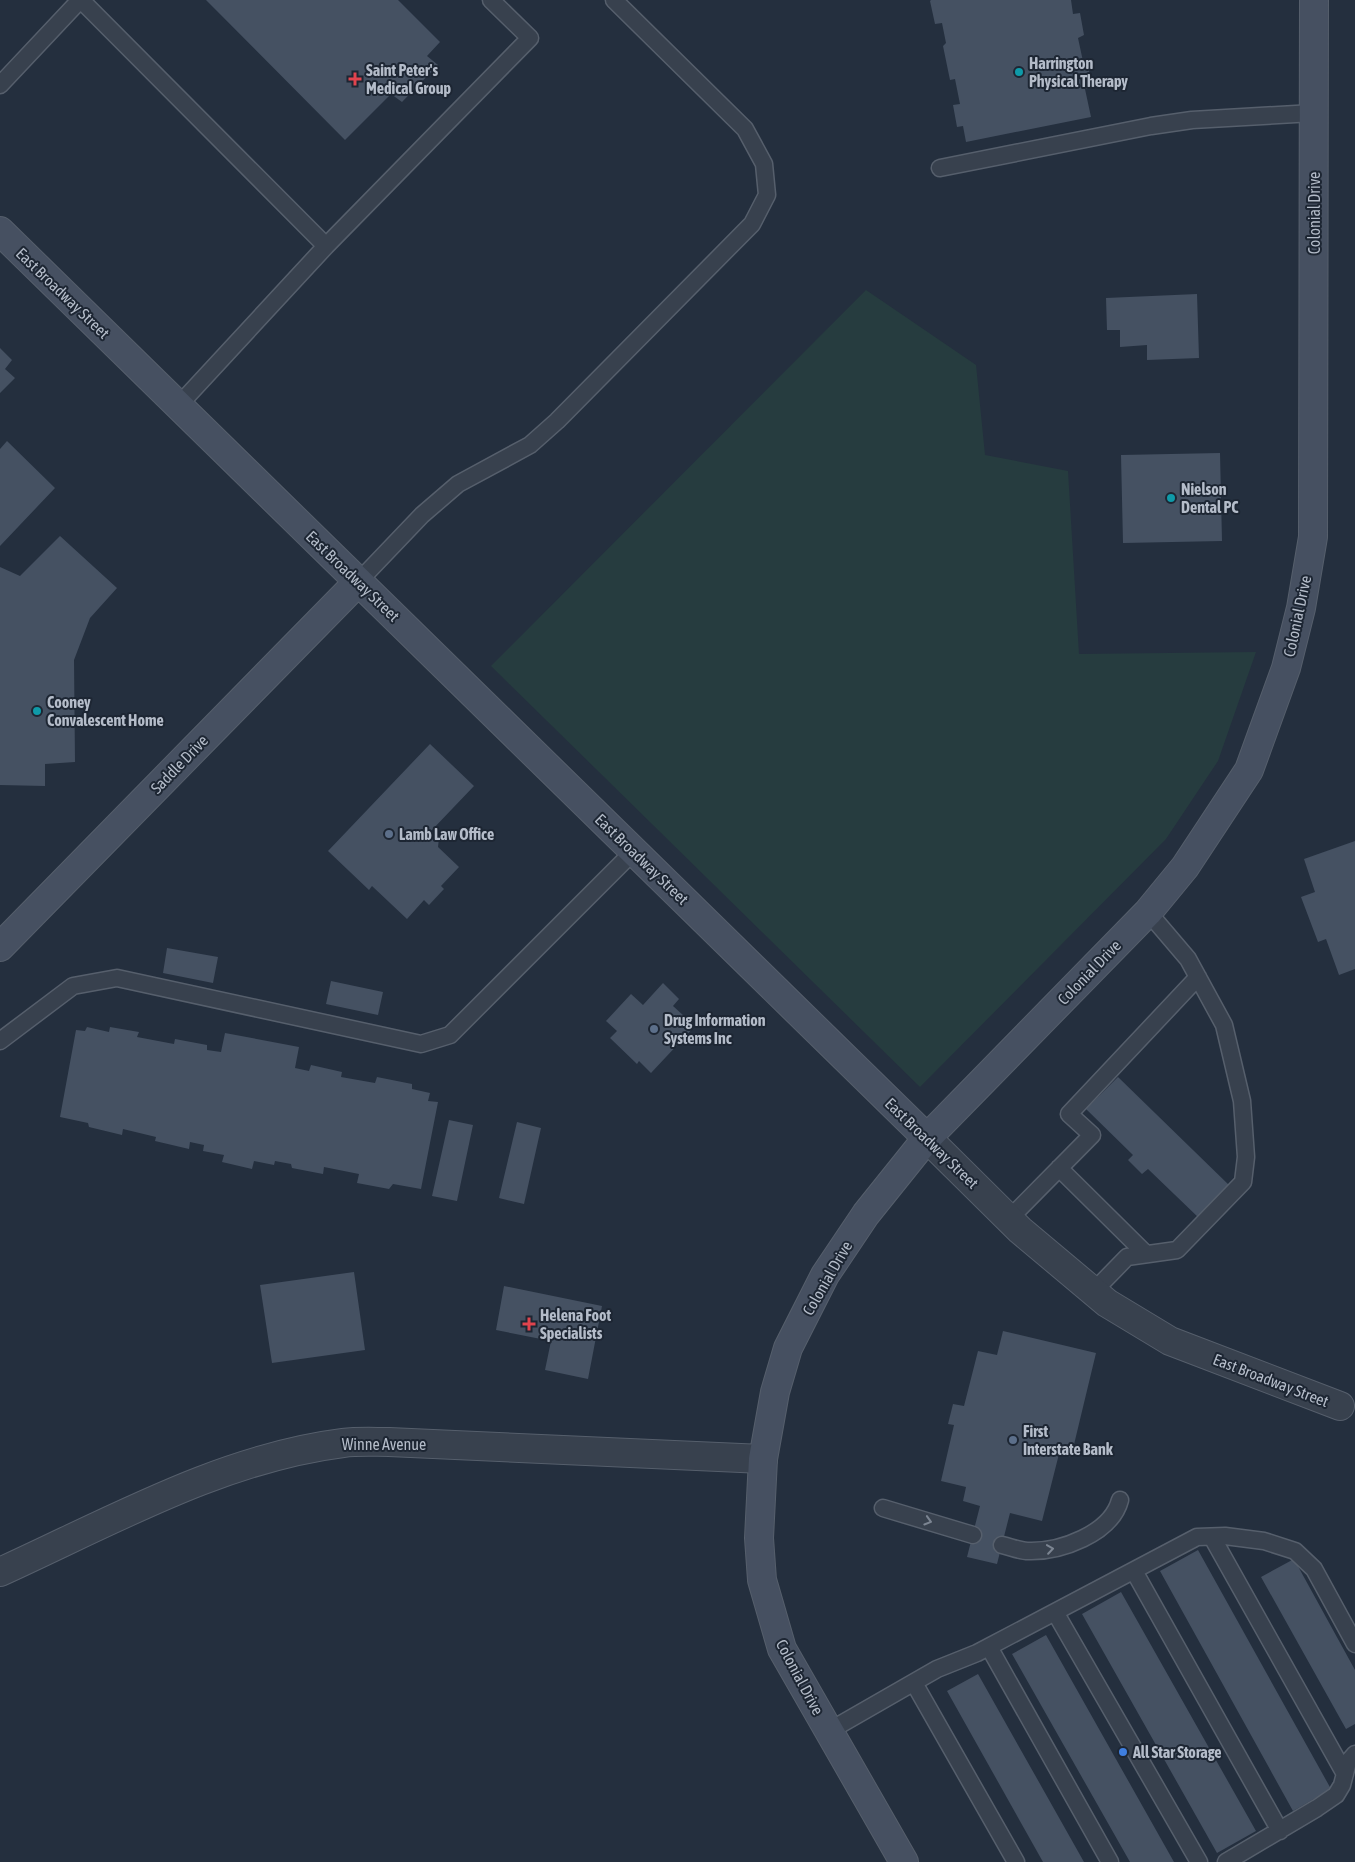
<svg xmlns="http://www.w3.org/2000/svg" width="1355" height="1862" font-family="'Asap Condensed',sans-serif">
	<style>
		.green { fill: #263c3f }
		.building { fill: #455162 }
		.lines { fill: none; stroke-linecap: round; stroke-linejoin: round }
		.lane-casing { stroke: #565f6c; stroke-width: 19 }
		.street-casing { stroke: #565f6c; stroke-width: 30 }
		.secondary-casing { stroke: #565f6c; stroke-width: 30 }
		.lane { stroke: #38414e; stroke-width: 16 }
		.street { stroke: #38414e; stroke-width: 28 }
		.secondary { stroke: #465061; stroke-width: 28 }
		.oneway { stroke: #7c8592 }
		.culture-dot { fill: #0f9aa8; stroke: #1d2633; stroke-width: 2 }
		.health-dot { fill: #e0444e; stroke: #1d2633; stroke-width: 2 }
		.service-dot { fill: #5c6f8a; stroke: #1d2633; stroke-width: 2 }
		.shop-dot { fill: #3f7fe0; stroke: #1d2633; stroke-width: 2 }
		.labels { text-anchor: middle; stroke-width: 4; stroke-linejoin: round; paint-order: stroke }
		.poi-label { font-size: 16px; font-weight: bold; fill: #b4bcc9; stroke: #1d2633; text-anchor: start }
		.street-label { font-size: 16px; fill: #b4bcc9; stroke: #1d2633 }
	</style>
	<rect width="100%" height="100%" fill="#242f3e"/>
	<path class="green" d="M866,290L976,365L985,455L1068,471L1079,654L1256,652L1218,761L1166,839L920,1087L491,666Z"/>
	<path class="building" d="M206,0H398L440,42L427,56L438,65L402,102L391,94L345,140Z
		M931,0H1071L1073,14L1080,13L1084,35L1078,38L1084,66L1088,65L1092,87L1085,89L1091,117L966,142L963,126L957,127L953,105L960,104L955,79L950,80L943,46L946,43L942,23L935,24L930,1Z
		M1197,294L1199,358L1147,360V345L1120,347V330H1107L1106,298Z
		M0,348L12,360L5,369L15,378L0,393Z
		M7,441L55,488L0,546V449Z
		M1220,453L1222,541L1123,543L1121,455Z
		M60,536L117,588L90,618L74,660L75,762L45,764V786L0,785V567L20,576Z
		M430,744L474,786L431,831L439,838L438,847L459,867L441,886L444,889L429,905L424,900L407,919L372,886L369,890L328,851Z
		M1355,841V969L1339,975L1326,939L1318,942L1301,897L1315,892L1304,859Z
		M167,948L218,957L213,983L163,973Z
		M331,981L383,992L378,1015L326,1004Z
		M663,983L679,999L673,1006L695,1026L651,1073L639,1061L637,1064L610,1038L617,1031L606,1021L631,994L643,1005Z
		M87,1027L109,1032L110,1027L139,1032L137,1037L174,1044L175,1039L207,1045V1050L221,1052L225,1033L299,1047L295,1068L309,1071L311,1065L342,1072L341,1077L375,1083L377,1077L412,1084V1089L430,1093L428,1101L438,1102L421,1189L393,1184L389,1189L357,1183L359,1174L324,1167L323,1174L292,1168L291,1164L275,1161L274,1165L254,1161L252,1169L222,1162L224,1155L203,1151L204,1145L190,1142L189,1149L155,1141L156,1137L123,1129L122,1135L89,1127L88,1123L60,1117L76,1030L85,1031Z
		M1118,1077L1231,1187L1200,1219L1148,1169L1142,1174L1128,1160L1133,1155L1086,1109Z
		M449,1120L473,1125L457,1201L432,1196Z
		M517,1122L541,1128L524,1204L499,1198Z
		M354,1272L365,1350L272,1363L260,1285Z
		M504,1286L602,1306L588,1379L545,1370L551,1341L496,1330Z
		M1003,1331L1096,1353L1071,1457L1059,1454L1042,1521L1010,1513L997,1564L967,1557L980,1506L963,1501L966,1487L941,1481L954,1425L948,1424L953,1404L964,1406L978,1351L997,1355Z
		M1198,1550L1331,1789L1293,1811L1160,1571Z
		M1294,1559L1355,1670V1724L1346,1729L1261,1577Z
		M1121,1592L1256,1831L1217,1853L1082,1614Z
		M1046,1635L1174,1862H1130L1012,1654Z
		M978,1674L1084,1862H1043L947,1691Z"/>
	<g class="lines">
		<g class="lane-casing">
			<path id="lane" d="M81,0L326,246L178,406
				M0,85L80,0
				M940,168L1151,126L1192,120L1313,113
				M326,246L530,38L491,0
				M358,582L422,515L458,484L530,445L557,421L752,224L767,195L764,164L745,129L614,0
				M0,1041L73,986L117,978L421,1044L450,1035L634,851
				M1059,1168L1146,1254
				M1009,1219L1092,1135L1069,1114L1198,977
				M1093,1292L1127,1257L1177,1250L1243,1182L1246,1157L1242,1101L1224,1025L1188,959L1148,912
				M883,1508L973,1535
				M1212,1537L1345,1774
				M1002,1545C1011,1547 1020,1551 1028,1551C1060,1552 1111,1534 1120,1500
				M1134,1571L1280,1831
				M1055,1612L1199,1862
				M989,1647L1110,1862
				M914,1683L1016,1862
				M829,1731L937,1669L977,1653L1197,1537L1225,1536L1264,1541L1295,1551L1314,1569L1355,1644
				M1226,1862L1317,1808L1336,1795L1342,1785L1348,1762L1355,1754"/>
		</g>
		<g class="street-casing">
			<path id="street" d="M927,1138L1020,1230L1107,1303L1170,1341L1340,1406
				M0,1572C110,1522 222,1458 343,1443C358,1441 374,1442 389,1442L763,1459"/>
		</g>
		<g class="secondary-casing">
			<path id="secondary" d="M0,231L927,1138
				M0,947L358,582
				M904,1862L782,1649L762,1580L759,1538L763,1459L775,1392L788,1348L825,1275L866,1214L927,1138L1148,912L1185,867L1249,770L1286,668L1301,608L1313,537L1314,0"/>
		</g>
		<use href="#lane" class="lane"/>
		<use href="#street" class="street"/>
		<use href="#secondary" class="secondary"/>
	</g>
	<defs><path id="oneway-chevron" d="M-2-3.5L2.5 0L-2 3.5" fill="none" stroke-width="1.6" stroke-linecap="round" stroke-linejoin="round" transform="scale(1.25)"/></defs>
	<g class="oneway">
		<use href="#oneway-chevron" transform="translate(928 1521) rotate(17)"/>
		<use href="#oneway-chevron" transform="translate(1050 1549) rotate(-8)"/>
	</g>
	<g class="culture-dot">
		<circle cx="1019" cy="72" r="5"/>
		<circle cx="1171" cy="498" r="5"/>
		<circle cx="37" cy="711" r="5"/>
	</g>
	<g class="health-dot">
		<path d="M352.5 71.5h5v5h5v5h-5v5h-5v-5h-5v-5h5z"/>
		<path d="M526.5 1316.5h5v5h5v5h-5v5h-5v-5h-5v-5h5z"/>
	</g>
	<g class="service-dot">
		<circle cx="389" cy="834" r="5"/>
		<circle cx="654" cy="1029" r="5"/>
		<circle cx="1013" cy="1440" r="5"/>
	</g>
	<circle class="shop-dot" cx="1123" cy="1752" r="5"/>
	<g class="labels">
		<g class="poi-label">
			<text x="1029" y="69">Harrington<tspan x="1029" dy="18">Physical Therapy</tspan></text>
			<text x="366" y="76">Saint Peter's<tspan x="366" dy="18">Medical Group</tspan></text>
			<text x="1181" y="495">Nielson<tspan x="1181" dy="18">Dental PC</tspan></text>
			<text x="47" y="708">Cooney<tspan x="47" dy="18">Convalescent Home</tspan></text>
			<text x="399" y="840">Lamb Law Office</text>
			<text x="664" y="1026">Drug Information<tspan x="664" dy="18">Systems Inc</tspan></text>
			<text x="540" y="1321">Helena Foot<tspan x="540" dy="18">Specialists</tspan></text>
			<text x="1023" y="1437">First<tspan x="1023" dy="18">Interstate Bank</tspan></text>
			<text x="1133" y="1758">All Star Storage</text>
		</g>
		<g class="street-label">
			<text transform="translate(1314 213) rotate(-90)" y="6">Colonial Drive</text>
			<text transform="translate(63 293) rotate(44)" y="6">East Broadway Street</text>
			<text transform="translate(353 576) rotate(44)" y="6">East Broadway Street</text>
			<text transform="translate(1297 616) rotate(-78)" y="6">Colonial Drive</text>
			<text transform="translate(179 764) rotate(-46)" y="6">Saddle Drive</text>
			<text transform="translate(642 859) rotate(44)" y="6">East Broadway Street</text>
			<text transform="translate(1089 972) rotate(-46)" y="6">Colonial Drive</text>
			<text transform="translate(932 1143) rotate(44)" y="6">East Broadway Street</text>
			<text transform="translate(827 1278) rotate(-60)" y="6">Colonial Drive</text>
			<text transform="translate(1271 1380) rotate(21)" y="6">East Broadway Street</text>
			<text x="384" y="1450">Winne Avenue</text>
			<text transform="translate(800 1677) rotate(62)" y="6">Colonial Drive</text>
		</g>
	</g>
</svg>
